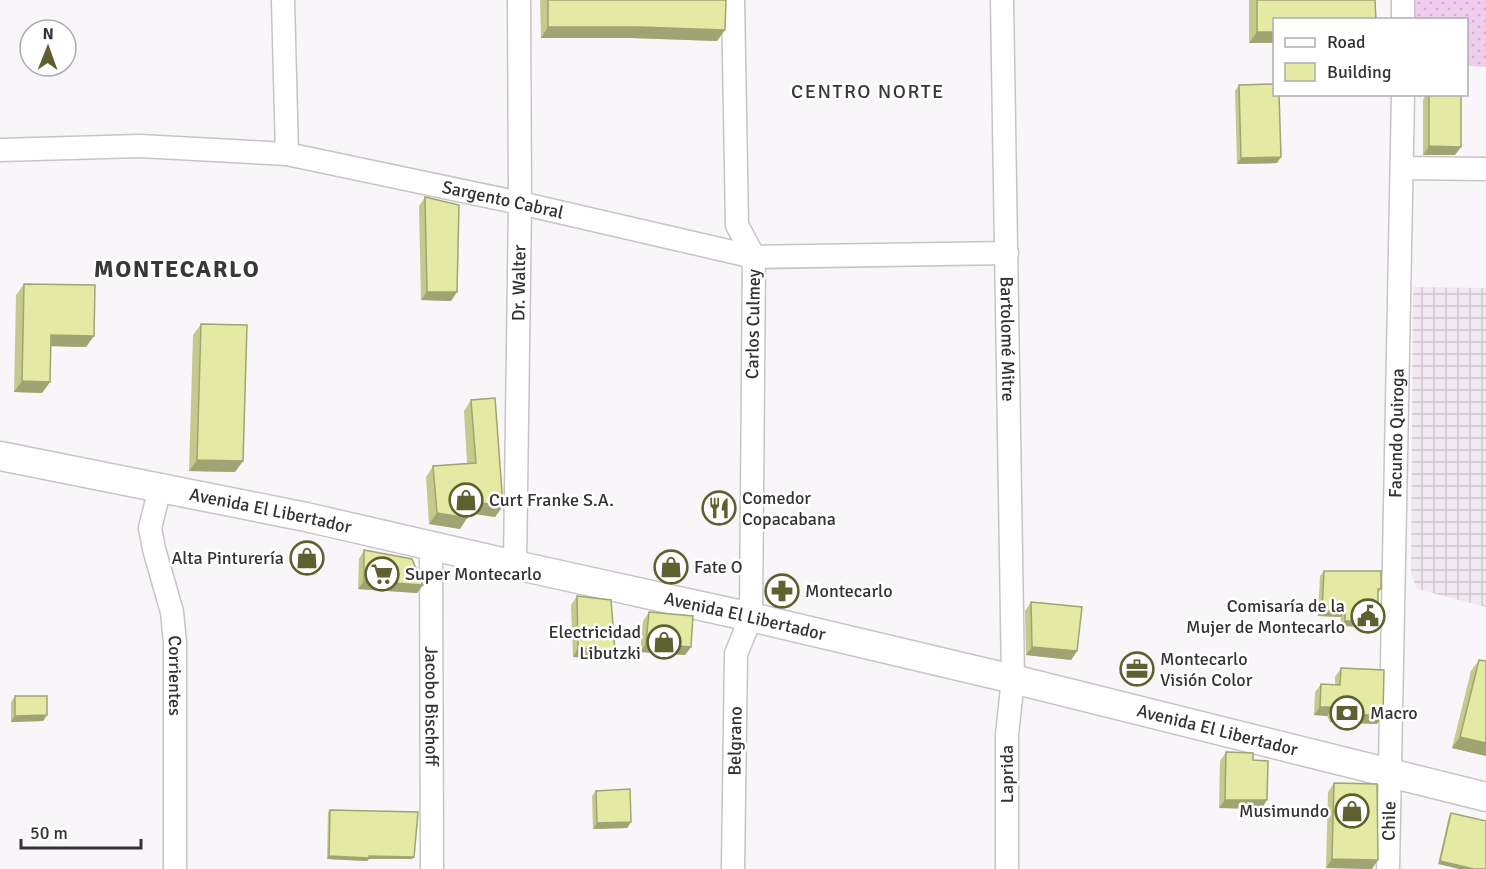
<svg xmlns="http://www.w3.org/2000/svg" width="1486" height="869" font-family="Signika,sans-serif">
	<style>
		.industrial { fill: url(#industrial-grid) }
		.park { fill: url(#park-dots) }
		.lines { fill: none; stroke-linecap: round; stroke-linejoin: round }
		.minor-casing { stroke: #c7c4c7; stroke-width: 25 }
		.major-casing { stroke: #c7c4c7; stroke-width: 31 }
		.minor { stroke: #fff; stroke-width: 22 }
		.major { stroke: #fff; stroke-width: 28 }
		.wall { fill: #c4c98c }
		.shaded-wall { fill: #a0a472 }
		.building { fill: #e4eaa3; stroke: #a0a472; stroke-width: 1.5 }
		.labels { text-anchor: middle; stroke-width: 5; stroke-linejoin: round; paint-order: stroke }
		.street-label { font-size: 18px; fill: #343334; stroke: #fff }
		.poi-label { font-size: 18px; fill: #343334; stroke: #fff; text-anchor: start }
		.neighbourhood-label { font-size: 20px; letter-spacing: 1.5px; fill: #393739; stroke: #fff }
		.district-label { font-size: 24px; font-weight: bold; letter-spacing: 1.5px; fill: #393739; stroke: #fff }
	</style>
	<defs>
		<pattern id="industrial-grid" width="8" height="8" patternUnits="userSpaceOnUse" patternTransform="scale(1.5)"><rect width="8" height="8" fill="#f1e8f1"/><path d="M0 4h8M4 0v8" fill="none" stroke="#cfc7cf"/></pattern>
		<pattern id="park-dots" width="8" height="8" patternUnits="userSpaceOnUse" patternTransform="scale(1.5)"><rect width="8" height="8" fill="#f0ccf1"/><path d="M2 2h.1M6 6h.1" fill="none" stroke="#ceb0cf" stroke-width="1.8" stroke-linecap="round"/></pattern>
	</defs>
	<rect width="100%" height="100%" fill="#f9f6f9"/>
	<path class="industrial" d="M1413,287L1486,288V607L1417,589L1411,574Z"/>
	<path class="park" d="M1408,0H1486V67L1467,66L1466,20H1408Z"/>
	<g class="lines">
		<g class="minor-casing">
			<g id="minor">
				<path d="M283,0L287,154"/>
				<path d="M733,0L737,225L754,257L751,617L736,654L733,869"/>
				<path id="s1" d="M1002,0L1013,679L1007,735V869"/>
				<path d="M1403,20V0"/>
				<path id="s2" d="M0,150L140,146L287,154L520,203L754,257L1007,253"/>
				<path d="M1402,168L1486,169"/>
				<path id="s3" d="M160,488L150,528L154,549L172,612L175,643V869"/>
				<path id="s4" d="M431,544L432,869"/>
				<path id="s5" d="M515,565L520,203L519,0"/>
				<path id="s6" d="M1388,869L1403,94"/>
			</g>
		</g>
		<g class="major-casing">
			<g id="major">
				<path id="s7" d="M0,456L306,517L515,565L751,617L1013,679L1486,797"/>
			</g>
		</g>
		<use href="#minor" class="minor"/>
		<use href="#major" class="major"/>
	</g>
	<path class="wall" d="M540,0H726L717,41L631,38H541Z
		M1211,0H1375L1249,43V0Z
		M1239,85L1277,163L1237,164L1235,91Z
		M1426,94H1461L1455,155H1423V100Z
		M425,197L451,301L421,300L419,206Z
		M24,284L86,347L51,346L50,382L42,393L14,392L16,295Z
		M201,324L243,461L235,472L189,471L193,335Z
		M471,400L503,506L495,517L468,513L467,518L460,529L429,524L426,477L433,466L467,463L464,411Z
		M364,550L423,585L417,593L358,589L359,559Z
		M1324,571L1381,589L1378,594L1374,627L1341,626V617L1318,616L1320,576Z
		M577,596L609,659L573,657L571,605Z
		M1031,602L1077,651L1071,660L1026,655L1025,611Z
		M649,612L691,647L685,655L640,652L643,621Z
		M1479,660L1486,756L1452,748L1471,671Z
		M1341,668L1377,724L1330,722L1327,716L1314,715L1315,692L1321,684H1335V677Z
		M15,696L47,715L43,721L11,722V702Z
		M1226,752L1253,760L1267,800L1261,809L1219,808L1220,761Z
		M1334,783L1372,869L1326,868L1328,792Z
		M596,791L631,822L627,828L593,829L592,796Z
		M330,810L412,859H369L367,861L327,859L328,812Z
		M1451,813L1486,821L1438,864L1449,816Z"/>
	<path class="shaded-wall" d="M548,27H639L725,30L717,41L631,38H541Z
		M1257,32H1275V43H1249Z
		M1429,146L1461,147L1455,155H1423Z
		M1281,157L1277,163L1237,164L1241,158Z
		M427,292H457L451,301L421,300Z
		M51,335L94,336L86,347L43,346Z
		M22,381L50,382L42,393L14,392Z
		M197,460L243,461L235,472L189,471Z
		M470,501L503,506L495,517L463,512Z
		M437,513L467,518L460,529L429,524Z
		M364,581L423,585L417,593L358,589Z
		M1322,611H1345L1341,617L1318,616Z
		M1345,621H1378L1374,627L1341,626Z
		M646,643L691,647L685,655L640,652Z
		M1032,647L1077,651L1071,660L1026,655Z
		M578,648L615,651L609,659L573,657Z
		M1320,707H1333L1327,716L1314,715Z
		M1336,713L1383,716L1377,724L1330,722Z
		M47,715L43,721L11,722L15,716Z
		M1460,737L1486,743V756L1452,748Z
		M1225,800H1267L1261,809L1219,808Z
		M631,822L627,828L593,829L597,823Z
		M329,856H369L414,857L412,859H369L367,861L327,859Z
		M1332,859L1378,860L1372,869L1326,868Z
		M1440,861L1474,869H1459L1438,864Z"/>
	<path class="building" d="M548,0H726L725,30L639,27H548Z
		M1257,0H1375L1376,20H1275V32H1257Z
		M1275,84V94H1279L1281,157L1241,158L1239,85Z
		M1429,94H1461V147L1429,146Z
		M425,197L459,205L457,292H427Z
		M24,284L95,285L94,336L51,335L50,382L22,381Z
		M201,324L247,325L243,461L197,460Z
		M495,398L503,506L470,501L467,518L437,513L433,466L476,463L471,400Z
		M364,550L412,559L423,585L364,581Z
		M1324,571H1381V589H1378V621H1345V611H1322Z
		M577,596L611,600L615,651L578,648Z
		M1031,602L1082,607L1077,651L1032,647Z
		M649,612L693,616L691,647L646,643Z
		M1479,660L1486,661V743L1460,737Z
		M1341,668L1384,670L1383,716L1336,713L1333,707H1320L1321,684L1340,685Z
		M15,696H47V715L15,716Z
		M1226,752L1253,753V760L1268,761L1267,800H1225Z
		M1334,783L1377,784L1378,860L1332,859Z
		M630,789L631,822L597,823L596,791Z
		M330,810L418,812L414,857L369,856V858L329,856Z
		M1451,813L1486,821V869H1474L1440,861Z"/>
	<defs>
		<g id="shop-ring" transform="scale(1.725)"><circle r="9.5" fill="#fff" stroke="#5e612f" stroke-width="1.5"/><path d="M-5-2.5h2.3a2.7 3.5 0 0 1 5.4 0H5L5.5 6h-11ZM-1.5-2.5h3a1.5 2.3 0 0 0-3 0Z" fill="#5e612f"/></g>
		<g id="restaurant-ring" transform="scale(1.725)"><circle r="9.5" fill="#fff" stroke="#5e612f" stroke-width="1.5"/><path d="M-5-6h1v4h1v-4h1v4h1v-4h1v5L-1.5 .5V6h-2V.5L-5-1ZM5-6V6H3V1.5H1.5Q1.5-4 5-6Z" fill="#5e612f"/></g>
		<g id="supermarket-ring" transform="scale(1.725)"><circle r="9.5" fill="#fff" stroke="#5e612f" stroke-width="1.5"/><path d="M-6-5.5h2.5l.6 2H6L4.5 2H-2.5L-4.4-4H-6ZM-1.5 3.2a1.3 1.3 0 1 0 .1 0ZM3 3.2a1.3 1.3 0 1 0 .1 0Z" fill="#5e612f"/></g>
		<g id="pharmacy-ring" transform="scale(1.725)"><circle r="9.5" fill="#fff" stroke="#5e612f" stroke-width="1.5"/><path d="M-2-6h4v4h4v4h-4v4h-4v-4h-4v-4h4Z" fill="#5e612f"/></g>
		<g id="civic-ring" transform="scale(1.725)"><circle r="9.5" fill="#fff" stroke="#5e612f" stroke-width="1.5"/><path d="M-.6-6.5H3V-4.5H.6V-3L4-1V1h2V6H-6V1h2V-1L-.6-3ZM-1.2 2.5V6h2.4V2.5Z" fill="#5e612f"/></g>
		<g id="office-ring" transform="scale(1.725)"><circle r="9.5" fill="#fff" stroke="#5e612f" stroke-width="1.5"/><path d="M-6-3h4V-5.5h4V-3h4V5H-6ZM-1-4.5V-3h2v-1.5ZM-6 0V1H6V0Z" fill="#5e612f"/></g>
		<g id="bank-ring" transform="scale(1.725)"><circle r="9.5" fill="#fff" stroke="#5e612f" stroke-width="1.5"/><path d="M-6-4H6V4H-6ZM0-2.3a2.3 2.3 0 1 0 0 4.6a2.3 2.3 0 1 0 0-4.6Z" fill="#5e612f"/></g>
	</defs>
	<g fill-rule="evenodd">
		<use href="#shop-ring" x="466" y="500"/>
		<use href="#restaurant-ring" x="719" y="508"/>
		<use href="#shop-ring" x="307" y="558"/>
		<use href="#shop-ring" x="671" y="567"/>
		<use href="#supermarket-ring" x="382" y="574"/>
		<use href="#pharmacy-ring" x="782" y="591"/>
		<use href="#civic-ring" x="1368" y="616"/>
		<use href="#shop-ring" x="664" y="642"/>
		<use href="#office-ring" x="1137" y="669"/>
		<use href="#bank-ring" x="1347" y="713"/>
		<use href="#shop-ring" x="1352" y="811"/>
	</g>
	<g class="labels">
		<g class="street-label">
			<text dy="6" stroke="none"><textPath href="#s2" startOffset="508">Sargento Cabral</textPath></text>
			<text dy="6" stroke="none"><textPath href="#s5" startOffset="282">Dr. Walter</textPath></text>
			<text transform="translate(753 324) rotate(-89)" y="6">Carlos Culmey</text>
			<text dy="6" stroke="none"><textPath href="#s1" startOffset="339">Bartolomé Mitre</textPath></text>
			<text dy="6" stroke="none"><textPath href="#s6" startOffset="436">Facundo Quiroga</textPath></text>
			<text dy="6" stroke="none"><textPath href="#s7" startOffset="276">Avenida El Libertador</textPath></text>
			<text dy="6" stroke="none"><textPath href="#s7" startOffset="762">Avenida El Libertador</textPath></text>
			<text dy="6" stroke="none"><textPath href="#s3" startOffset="192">Corrientes</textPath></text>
			<text dy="6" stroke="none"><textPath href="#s4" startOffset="162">Jacobo Bischoff</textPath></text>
			<text dy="6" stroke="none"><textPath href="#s7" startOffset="1248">Avenida El Libertador</textPath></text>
			<text transform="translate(735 741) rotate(-89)" y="6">Belgrano</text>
			<text transform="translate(1007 774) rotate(-90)" y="6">Laprida</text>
			<text dy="6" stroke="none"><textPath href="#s6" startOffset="48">Chile</textPath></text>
		</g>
		<g class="poi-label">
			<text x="742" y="504">Comedor<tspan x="742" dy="21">Copacabana</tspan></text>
			<text x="489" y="506">Curt Franke S.A.</text>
			<text x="284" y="564" text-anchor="end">Alta Pinturería</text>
			<text x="694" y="573">Fate O</text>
			<text x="405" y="580">Super Montecarlo</text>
			<text x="805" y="597">Montecarlo</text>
			<text x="1345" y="612" text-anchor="end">Comisaría de la<tspan x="1345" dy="21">Mujer de Montecarlo</tspan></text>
			<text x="641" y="638" text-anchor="end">Electricidad<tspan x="641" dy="21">Libutzki</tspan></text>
			<text x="1160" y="665">Montecarlo<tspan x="1160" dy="21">Visión Color</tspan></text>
			<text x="1370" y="719">Macro</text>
			<text x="1329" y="817" text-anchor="end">Musimundo</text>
		</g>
		<g class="neighbourhood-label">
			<text x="868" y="98">CENTRO NORTE</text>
		</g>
		<g class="district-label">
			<text x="177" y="277">MONTECARLO</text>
		</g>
	</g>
	<rect x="1273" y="18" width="195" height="78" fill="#ffffff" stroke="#aeadae" stroke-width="1.5"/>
	<rect x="1285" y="38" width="30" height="9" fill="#ffffff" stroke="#aeadae" stroke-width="1.5"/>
	<text x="1327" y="48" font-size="18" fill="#343334">Road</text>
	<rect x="1285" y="63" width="30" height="18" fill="#e4eaa3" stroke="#aeadae" stroke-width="1.5"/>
	<text x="1327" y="78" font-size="18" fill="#343334">Building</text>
	<g transform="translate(48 48) rotate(1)"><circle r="28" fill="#ffffff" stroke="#aeadae" stroke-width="1.5"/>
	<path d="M0-4.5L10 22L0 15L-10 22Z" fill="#5e612f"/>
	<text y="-9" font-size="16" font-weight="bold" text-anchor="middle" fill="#343334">N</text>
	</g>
	<path d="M21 839v9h120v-9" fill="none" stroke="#343334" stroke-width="3"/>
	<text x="30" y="839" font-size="18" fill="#343334" stroke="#ffffff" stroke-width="4.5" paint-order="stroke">50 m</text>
</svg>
